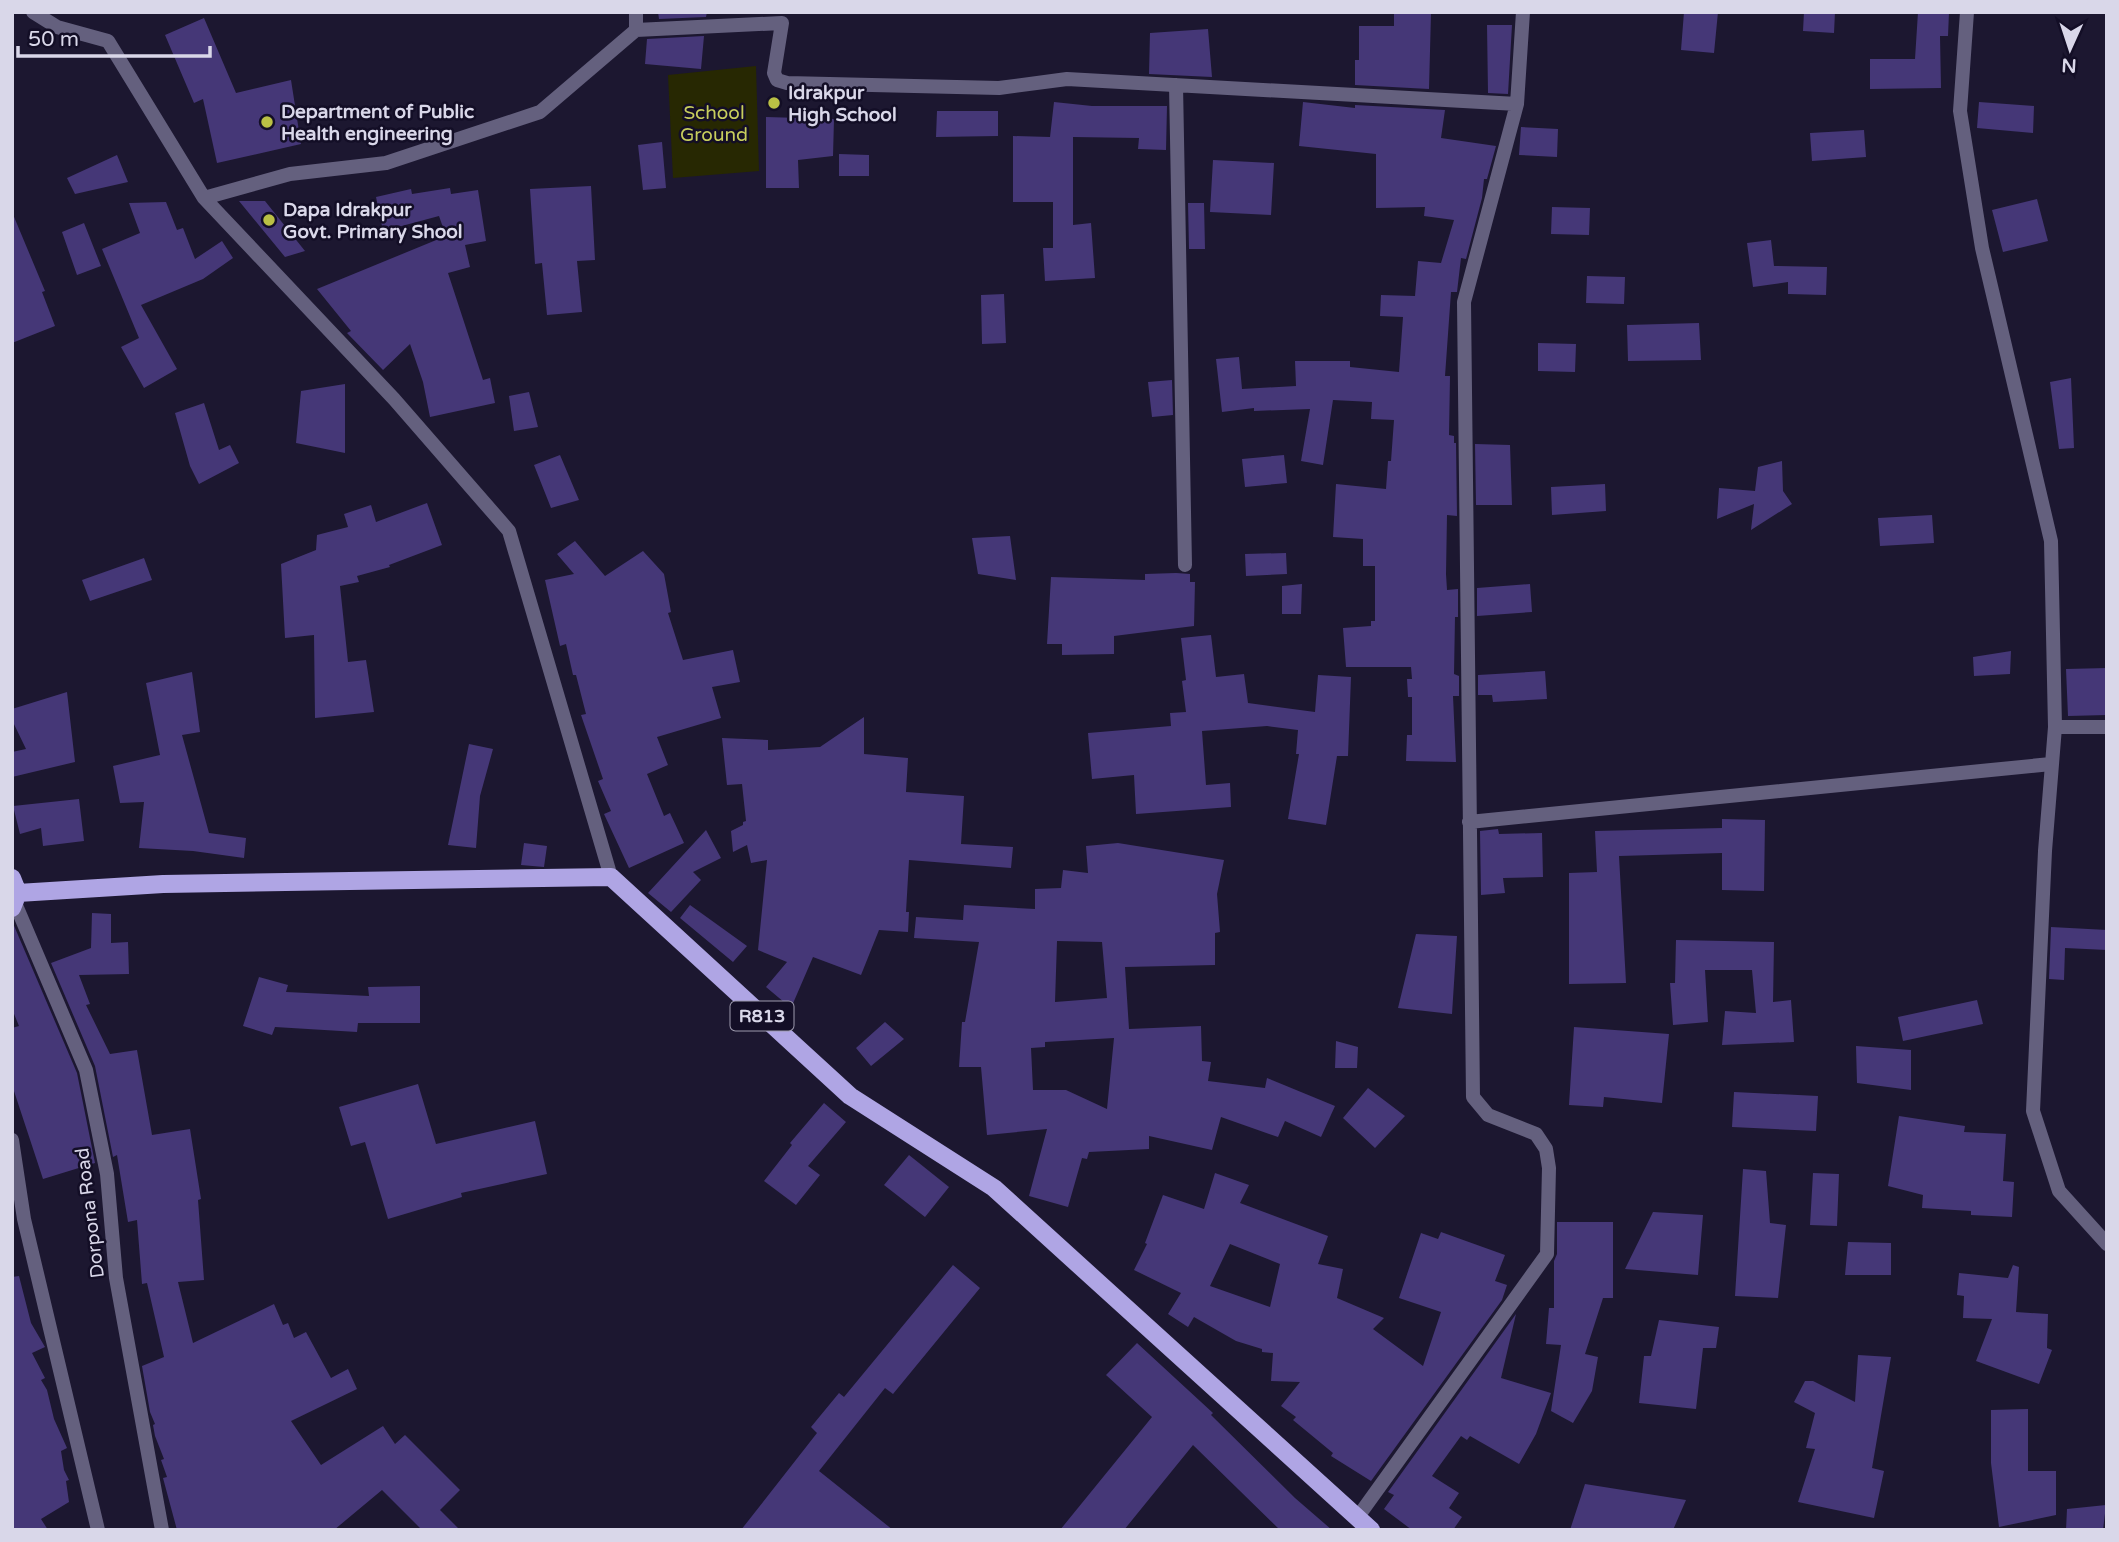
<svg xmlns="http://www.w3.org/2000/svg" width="2119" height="1542" font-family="'Varela Round',sans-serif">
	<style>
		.green { fill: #272802 }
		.building { fill: #453777; fill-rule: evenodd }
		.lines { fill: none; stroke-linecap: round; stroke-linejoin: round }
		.minor { stroke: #64607e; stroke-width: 14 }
		.tertiary { stroke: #64607e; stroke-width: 14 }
		.primary { stroke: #afa5e4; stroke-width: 18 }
		.poi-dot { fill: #bac045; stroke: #130e26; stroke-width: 2.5 }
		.labels { text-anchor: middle; stroke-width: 5; stroke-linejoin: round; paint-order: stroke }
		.shield { fill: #130e26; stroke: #9e9bae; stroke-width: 2 }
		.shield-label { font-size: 18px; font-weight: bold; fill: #d9d7e9 }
		.poi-label { font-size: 19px; font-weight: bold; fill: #d9d7e9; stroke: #130e26; text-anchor: start }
		.park-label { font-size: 19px; fill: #c8ce5d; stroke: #130e26 }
		.street-label { font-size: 19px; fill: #d9d7e9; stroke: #130e26 }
	</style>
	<rect width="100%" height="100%" fill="#1c1730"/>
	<path class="green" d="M756,66L759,171L673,178L668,75Z"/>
	<path class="building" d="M658,12H707L706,17L659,19Z
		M1684,12H1718L1714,53L1681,50Z
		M1804,12H1835L1834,33L1803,31Z
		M1918,12H1949L1948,36H1940L1941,88L1870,89V59H1915Z
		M1394,13H1431L1429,89L1355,85V60H1359V26H1394Z
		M204,18L236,93L291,80L301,144L217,163L203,99L194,103L165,35Z
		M1487,25H1512L1508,94L1488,93Z
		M1208,29L1212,77L1149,74L1150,33Z
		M704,36L701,69L645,64L647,39Z
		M1054,102L1092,106H1167L1166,150L1138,149L1139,138L1073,137V225L1091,223L1095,278L1045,281L1043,248H1053V202H1013V136L1050,137Z
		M1303,102L1355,108V105L1445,110L1441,138L1496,146L1487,179H1484L1482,198L1466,259L1461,258L1457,292H1451L1445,376H1450L1449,435L1454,436V443H1456L1457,516L1447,515L1446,574L1447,590L1458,589V617H1455L1454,674L1459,676V696H1453L1456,762L1406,761L1407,735H1412V697H1408L1407,679H1412L1411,667H1346L1343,628L1371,626V621H1375V566H1363V539L1333,537L1336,484L1386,489L1388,461H1391L1394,420L1371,419L1372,402L1333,400L1323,465L1301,461L1310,409L1254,411V408L1222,412L1216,359L1239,357L1242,389L1296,386L1295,361H1350V367L1399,372L1403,317L1380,316L1381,295L1415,296L1418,261L1441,263L1454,220L1424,216L1425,207L1376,208V154L1299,146Z
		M1979,102L2034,106L2033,133L1977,128Z
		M937,111H998V136L936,137Z
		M766,117L834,119L833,156L798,160L799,188H766Z
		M1521,127L1558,129L1557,157L1519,155Z
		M1864,130L1866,157L1812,161L1810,133Z
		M662,142L666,188L643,190L638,145Z
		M839,154L869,155V176H839Z
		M117,155L128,182L75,194L67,178Z
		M1213,160L1274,163L1271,215L1210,212Z
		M591,186L595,260L577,261L582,312L547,315L542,263L535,264L530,189Z
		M450,188L451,194L478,190L486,241L465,245L470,267L448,273L483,380L490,378L495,403L430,417L423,382L410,344L383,370L347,333L351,331L317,289L446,236L439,216L383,231L376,197L411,189L412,194Z
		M2037,199L2048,241L2003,252L1992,210Z
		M239,201H265L305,251L285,257Z
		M166,202L177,230L183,228L195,259L222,241L233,258L203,279L141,305L177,369L144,388L121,347L139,338L102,249L140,233L129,203Z
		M1188,203H1204L1205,249H1189Z
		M1552,207L1590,208L1589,235L1551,234Z
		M12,212L45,291L42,292L55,326L12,343Z
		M84,223L101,266L77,275L62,232Z
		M1771,240L1774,266L1827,267L1826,295L1788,294V282L1753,287L1747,243Z
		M1587,276L1625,277L1624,304L1586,303Z
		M1004,294L1006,343L982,344L981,295Z
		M1699,323L1701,360L1628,361L1627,325Z
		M1538,343L1576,344L1575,372L1538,371Z
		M2071,378L2074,448L2059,449L2050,382Z
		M1172,380L1173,415L1152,417L1148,382Z
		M345,384V453L296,443L301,391Z
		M529,392L538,427L514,431L509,396Z
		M204,403L219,450L230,445L239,463L199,484L190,466L175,413Z
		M1475,444L1510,445L1512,505H1476Z
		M560,455L579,500L551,508L534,465Z
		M1284,455L1287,483L1245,487L1242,459Z
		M1782,461L1783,491L1792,504L1751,530L1754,504L1717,519L1719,488L1755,491L1758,467Z
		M1605,484L1606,511L1552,515L1551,487Z
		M427,503L442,545L389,565L390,567L357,576L359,582L340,586L348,662L366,660L374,712L315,718L314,635L285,638L281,564L316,550L317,535L348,527L344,514L371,505L376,522Z
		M1932,515L1934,543L1880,546L1878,518Z
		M1010,536L1016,580L978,574L972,538Z
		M575,541L605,576L643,551L664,574L671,612L668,613L683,660L733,650L740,682L712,687L721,718L657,737L668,765L647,774L664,816L670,813L684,843L629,868L604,814L611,811L598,781L603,779L581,715L586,714L576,675H573L566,644L560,646L545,580L574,574L557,554Z
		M1286,553L1287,574L1246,576L1245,554Z
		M144,558L152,580L90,601L82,580Z
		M1176,573L1190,574V582H1195L1194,626L1114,636V654L1062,655V644H1047L1051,577L1145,580V574Z
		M1302,584L1301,614H1282V586Z
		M1530,584L1532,612L1477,616V588Z
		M1211,635L1216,677L1244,674L1248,703L1315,712L1318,675L1351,677L1348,756H1337L1326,825L1288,819L1299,754H1296L1298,730L1267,726L1202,731L1206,785L1230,783L1231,807L1136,814L1134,775L1092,779L1088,733L1171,726L1170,713L1186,712L1182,681L1186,680L1181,638Z
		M2011,651L2010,674L1974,676L1973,657Z
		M2107,668V715L2068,716L2066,669Z
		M1545,671L1547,699L1493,702L1492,695H1478V675Z
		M192,672L200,732L182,735L209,833L246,838L244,858L193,851L139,848L144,802L120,803L113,766L160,755L146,683Z
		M67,692L75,762L12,777V752L26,749L12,720V709Z
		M864,717V754L908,758L906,792L964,796L961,844L1013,847L1011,868L909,860L906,912H909L908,932L879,930L861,975L813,957L791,1008L766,987L787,962L758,950L767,860L751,863L747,845L733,852L731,831L743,825V822L746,821L742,784L727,785L722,738L768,740V750L820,747Z
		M469,744L493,749L480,796L476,848L448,845Z
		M79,799L84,841L43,846L41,828L20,834L13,806Z
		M1722,819L1765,820L1764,891L1722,890V853L1619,856L1626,983L1569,984V873L1597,872L1595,831L1722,828Z
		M1498,829L1499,834L1542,833L1543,877L1503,878L1505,893L1481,895L1480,831Z
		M706,830L721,858L693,872L701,880L671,912L648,893Z
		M524,843L547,846L544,867L521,865Z
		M1118,843L1224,860L1217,894L1220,932L1215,933V965L1125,967L1129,1029L1201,1026L1202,1061L1211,1062L1208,1081L1265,1088L1267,1078L1335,1106L1321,1137L1285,1121L1278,1137L1221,1117L1212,1150L1149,1136V1149L1089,1152L1087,1159L1082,1158L1068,1207L1029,1196L1047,1129L987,1135L981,1067H959L962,1022H965L979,942L914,938L916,917L963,920L964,905L1035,909V889L1061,888L1063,870L1088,873L1086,846ZM1057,941L1102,942L1107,998L1055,1002ZM1114,1038L1107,1109L1066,1090H1033L1031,1048L1045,1047V1042Z
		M690,905L747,946L733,962L680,918Z
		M92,913L111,914V943L128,942L129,974L79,975L90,1004L86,1005L110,1054L137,1050L152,1135L190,1129L201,1199L198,1200L204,1280L178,1282L193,1343L274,1304L283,1325L288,1323L294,1338L306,1332L331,1378L348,1369L357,1389L291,1421L321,1465L383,1426L395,1444L405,1435L460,1490L440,1510L460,1530H422L382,1490L334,1530H177L163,1478L167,1477L161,1460L164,1459L155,1436L153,1425L155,1424L150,1412L142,1366L164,1357L147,1283L142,1284L137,1220L128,1222L117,1155L113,1157L95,1066L51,963L91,948Z
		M12,921L77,1073L95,1163L43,1179L12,1085V1028L19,1026L12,1009Z
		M2051,927L2107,930V950L2065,948L2064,980L2049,979Z
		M1416,934L1457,936L1452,1014L1398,1008Z
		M1676,940L1774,942L1773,1002L1791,1000L1794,1042L1722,1045L1725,1011L1756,1013L1752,970H1705L1708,1022L1673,1025L1670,983H1675Z
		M259,977L288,985L286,992L369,996L368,987L420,986V1023H358L357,1032L275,1027L272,1035L243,1026Z
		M1977,1000L1983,1024L1903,1041L1898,1017Z
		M885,1022L904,1039L871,1066L856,1048Z
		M1574,1027L1669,1034L1662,1103L1604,1097L1603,1107L1569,1105Z
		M1336,1041L1358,1047L1357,1068H1335Z
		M1856,1046L1911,1050V1090L1857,1083Z
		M418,1084L436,1144L535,1121L547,1174L461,1193L462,1197L388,1219L365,1142L351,1146L339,1107Z
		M1368,1088L1405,1116L1375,1148L1343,1118Z
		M1734,1092L1818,1096L1816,1131L1732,1127Z
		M824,1103L846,1122L808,1166L820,1175L796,1205L764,1181L792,1145L790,1143Z
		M1899,1116L1965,1126L1964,1132L2006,1134L2003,1181L2014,1182L2012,1217L1971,1215V1211L1922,1208L1923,1195L1888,1186Z
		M909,1155L949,1187L925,1217L884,1185Z
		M1743,1169L1766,1171L1770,1223L1786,1225L1778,1298L1735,1296Z
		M1215,1173L1249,1185L1240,1203L1328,1236L1318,1264L1343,1269L1337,1298L1384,1318L1373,1329L1423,1366L1441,1312L1399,1298L1421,1233L1438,1239L1441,1232L1505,1255L1495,1281L1507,1285L1502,1300L1371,1481L1331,1456L1333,1453L1293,1420L1296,1417L1281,1406L1300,1382L1271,1381L1273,1353L1262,1352V1349L1236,1341L1194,1317L1188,1327L1168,1314L1181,1293L1134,1270L1147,1244L1145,1243L1163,1195L1204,1209ZM1230,1244L1280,1264L1270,1307L1210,1286Z
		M1813,1173L1839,1174L1837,1226L1810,1225Z
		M1653,1212L1703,1215L1698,1275L1625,1269Z
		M1557,1222H1613V1298H1603L1585,1354L1598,1357L1592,1391L1573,1423L1551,1411L1561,1345L1546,1344L1549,1308H1554V1261L1557,1254Z
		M1848,1242L1891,1243V1275H1845Z
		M953,1265L980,1288L893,1394L885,1388L819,1471L893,1530H741L817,1433L811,1427L839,1393L844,1397Z
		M2013,1265L2019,1267L2016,1312L2048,1314L2047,1348L2052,1350L2039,1384L1976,1361L1992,1319L1963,1318L1964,1296L1957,1295L1959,1273L2008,1278Z
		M19,1276L31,1323L45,1347L32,1353L45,1378L41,1380L47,1390L54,1419L67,1448L61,1451L64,1470L69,1480L66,1481L69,1502L41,1519L48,1530H12V1277Z
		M1516,1314L1501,1378L1551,1393L1536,1434L1519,1464L1470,1436L1467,1440L1461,1436L1432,1476L1459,1493L1449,1508L1462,1517L1453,1530H1412L1384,1509L1394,1495L1388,1492Z
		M1659,1320L1719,1327L1716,1348H1703L1696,1409L1639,1403L1644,1356H1651Z
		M1137,1343L1213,1413L1211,1415L1295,1498L1332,1530H1280L1193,1445L1124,1530H1060L1152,1417L1106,1375Z
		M1858,1355L1891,1357L1872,1468L1884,1471L1874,1518L1798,1502L1815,1449L1806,1448L1815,1413L1794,1402L1805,1381H1813L1855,1402Z
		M2028,1409V1471H2056V1515L1999,1527L1991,1463V1410Z
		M1585,1484L1686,1500L1673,1530H1570Z
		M2106,1505L2103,1530H2066L2067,1509Z"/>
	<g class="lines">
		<path class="minor" d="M33,12L57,27L108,41L204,198L394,399L509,531L611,877
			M636,12V30
			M1967,12L1960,111L1982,248L2051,541L2055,727
			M1176,85L1185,565
			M204,198L290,174L386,163L540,112L636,30L782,23L774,73L777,80L787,83L999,88L1067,79L1517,104
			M2107,727H2055L2045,851L2033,1111L2059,1191L2107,1244
			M1469,822L2051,764
			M1357,1518L1547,1254L1549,1168L1546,1149L1536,1134L1488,1115L1473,1097L1464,302L1517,104L1523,12"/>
		<path class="tertiary" d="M15,903L86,1070L107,1174L116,1278L162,1530
			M12,1140L24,1219L98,1530"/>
		<path class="primary" d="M12,878L18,893L12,908
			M18,893L163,884L611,877L850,1096L994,1188L1371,1530"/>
	</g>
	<g class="poi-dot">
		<circle cx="774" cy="103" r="7"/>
		<circle cx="267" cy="122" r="7"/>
		<circle cx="269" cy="220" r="7"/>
	</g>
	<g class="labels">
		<rect class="shield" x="730.5" y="1001.5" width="63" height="29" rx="5"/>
		<g class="shield-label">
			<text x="762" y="1022">R813</text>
		</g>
		<g class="poi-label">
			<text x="788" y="99">Idrakpur<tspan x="788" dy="22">High School</tspan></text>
			<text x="281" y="118">Department of Public<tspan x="281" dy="22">Health engineering</tspan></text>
			<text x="283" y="216">Dapa Idrakpur<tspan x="283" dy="22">Govt. Primary Shool</tspan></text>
		</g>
		<g class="park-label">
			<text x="714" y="119">School<tspan x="714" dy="22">Ground</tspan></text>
		</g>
		<g class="street-label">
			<text transform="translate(89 1213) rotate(-97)" y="7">Dorpona Road</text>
		</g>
	</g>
	<rect width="2119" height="1542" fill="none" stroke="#d9d7e9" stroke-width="28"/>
	<g transform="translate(2070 49) rotate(183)" stroke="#130e26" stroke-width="5" paint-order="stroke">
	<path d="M0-5L12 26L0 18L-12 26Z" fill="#d9d7e9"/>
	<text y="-10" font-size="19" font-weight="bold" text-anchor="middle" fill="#d9d7e9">N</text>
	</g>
	<path d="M18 46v10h192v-10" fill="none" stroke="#d9d7e9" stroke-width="3.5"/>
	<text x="28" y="46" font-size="21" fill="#d9d7e9" stroke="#130e26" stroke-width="5" paint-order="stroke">50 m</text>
</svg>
